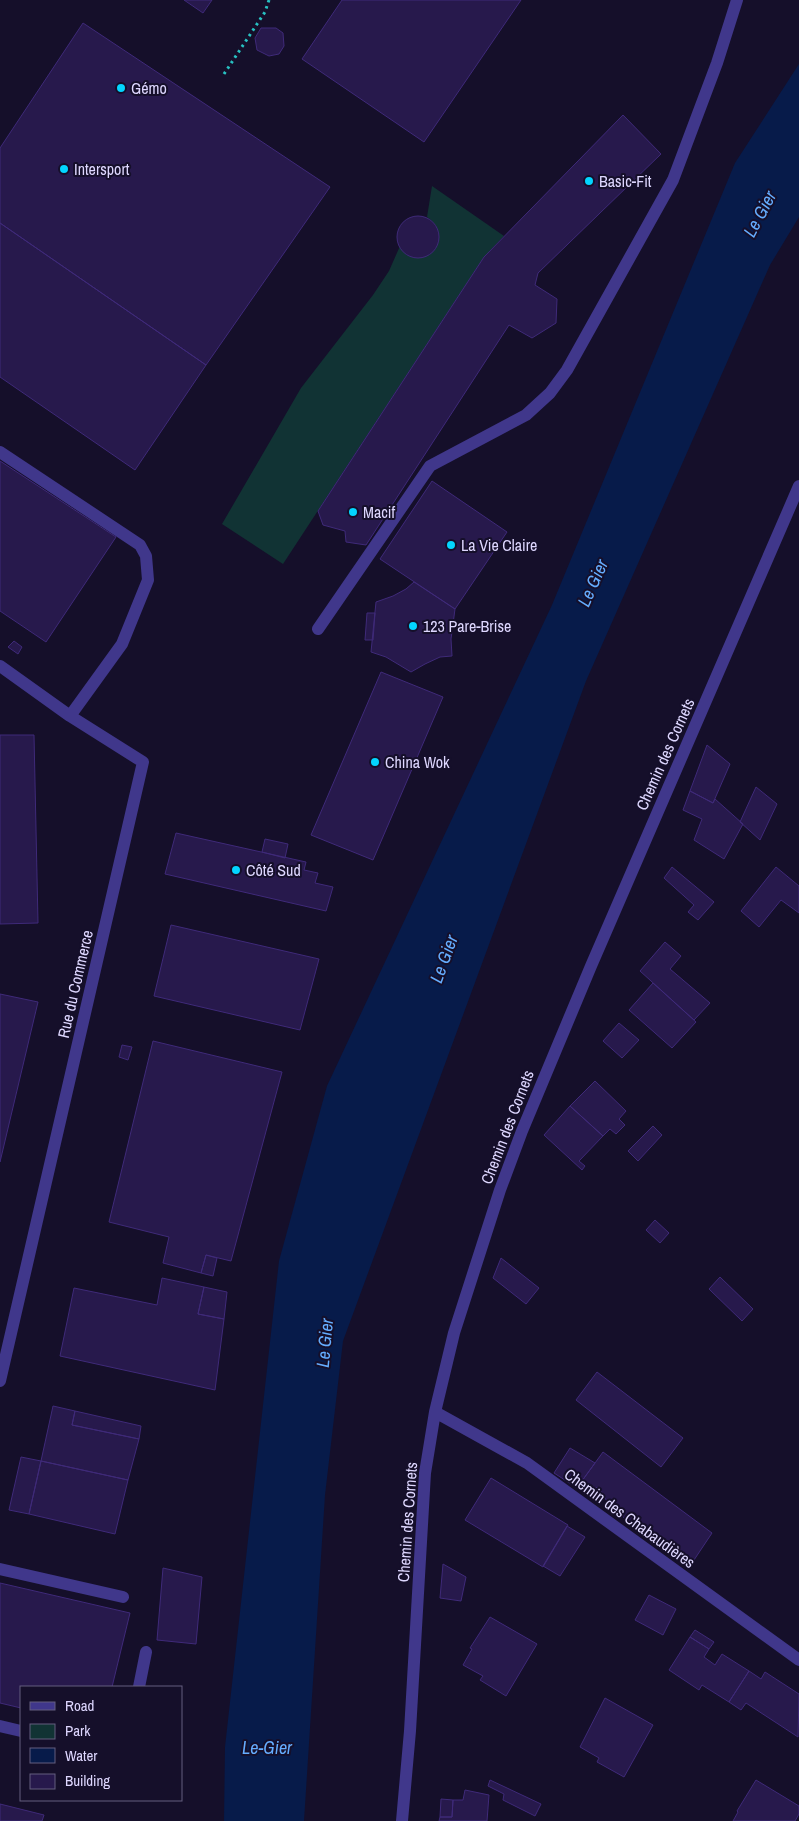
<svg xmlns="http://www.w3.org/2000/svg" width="799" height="1821" font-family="'Archivo Narrow',sans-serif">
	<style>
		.green { fill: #113334 }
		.water { fill: #071b4a }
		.building { fill: #27194c; stroke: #3f2a79 }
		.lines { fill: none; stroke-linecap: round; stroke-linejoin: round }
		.path { stroke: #28c1c2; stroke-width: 3; stroke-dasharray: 2.5 4; stroke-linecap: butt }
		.minor { stroke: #40378b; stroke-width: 12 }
		.poi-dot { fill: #03d5ff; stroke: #150f2a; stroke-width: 2 }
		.labels { text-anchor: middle; stroke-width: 4; stroke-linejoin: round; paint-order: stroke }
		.poi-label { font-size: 16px; fill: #ded7ff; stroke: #150f2a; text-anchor: start }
		.street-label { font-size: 16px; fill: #ded7ff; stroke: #150f2a }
		.water-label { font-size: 18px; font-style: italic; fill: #65adff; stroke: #150f2a }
	</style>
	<rect width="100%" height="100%" fill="#150f2a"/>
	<path class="green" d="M432,186L504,236L484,257L283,564L222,524L301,388L373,295L389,271L400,246C422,276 458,239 427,217Z"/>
	<path class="water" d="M799,64V217L770,265L586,681L343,1341L325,1495L304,1821H224L225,1747L279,1261L327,1086L552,605L735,163Z"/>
	<path class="building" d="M184,0H212L203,13Z
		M342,0H521L424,142L302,59Z
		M83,23L330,187L206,365L0,223V148Z
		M261,28H276L283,33L284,46L279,54L269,56L257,50L255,38Z
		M623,115L661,154L538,273L535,285L557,299L556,323L532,338L509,325L366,545L346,542L345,531L323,525L318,511L484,257Z
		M397 237a21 21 0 1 1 42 0a21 21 0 1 1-42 0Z
		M0,223L206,365L135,470L0,377Z
		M0,461L116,537L46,642L0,611Z
		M432,481L507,532L455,609L380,559Z
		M414,582L455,609L451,639L452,656L440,657L425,664L411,672L386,657L371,652L376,602L393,596L406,589Z
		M367,613H375L373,640H365Z
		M14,641L22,647L18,654L8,647Z
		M381,672L443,697L373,860L311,835Z
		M0,735H34L38,923L0,924Z
		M707,745L730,764L713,803L690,791Z
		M756,787L777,804L760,840L740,822Z
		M690,791L713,803L715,799L743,824L724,859L694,840L702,819L683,810Z
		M176,833L306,862L304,870L318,873L315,883L333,887L326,911L165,874Z
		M265,839L288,844L285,858L262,852Z
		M672,867L714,902L698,920L688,912L694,905L664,878Z
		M776,867L799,886V913L781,900L759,927L741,911Z
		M171,925L319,959L300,1030L154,996Z
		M665,942L681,956L670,969L710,1003L694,1020L640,971Z
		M653,983L696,1022L672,1048L629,1010Z
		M0,994L38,1002L0,1162Z
		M619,1023L639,1040L622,1058L603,1041Z
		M153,1041L282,1072L231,1261L206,1255L201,1273L163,1263L169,1237L109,1222Z
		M122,1045L132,1047L128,1060L119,1057Z
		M595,1081L626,1111L619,1119L625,1125L616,1134L610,1129L603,1136L570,1106Z
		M570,1106L603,1136L579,1161L585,1166L582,1170L544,1135Z
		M653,1126L662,1135L638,1161L628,1151Z
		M655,1220L669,1233L660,1243L646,1230Z
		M206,1255L217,1258L213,1276L201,1273Z
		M501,1258L539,1288L526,1304L493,1278Z
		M720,1277L753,1309L742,1321L709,1289Z
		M162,1278L204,1287L198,1314L224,1319L215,1390L60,1356L74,1288L157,1305Z
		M204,1287L227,1292L224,1319L198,1314Z
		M597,1372L683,1438L661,1467L576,1400Z
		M53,1406L75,1411L72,1425L139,1439L128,1480L41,1461Z
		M75,1411L141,1426L139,1439L72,1425Z
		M570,1448L595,1463L579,1485L571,1484L554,1473Z
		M603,1452L712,1533L690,1566L611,1508L599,1488L579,1485Z
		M21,1457L41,1461L29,1514L9,1510Z
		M41,1461L128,1480L115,1534L29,1514Z
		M491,1478L568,1525L543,1567L465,1520Z
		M567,1526L585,1537L560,1576L543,1566Z
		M443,1564L466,1577L461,1601L440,1598Z
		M163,1568L202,1577L196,1644L157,1640Z
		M0,1583L130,1613L112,1687H21V1708L0,1703Z
		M649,1595L676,1609L663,1635L635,1620Z
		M490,1617L537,1644L506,1696L480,1680L483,1676L463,1665L472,1649L470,1648Z
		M695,1630L714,1642L709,1649L690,1637Z
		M690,1637L709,1649L704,1657L715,1665L722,1654L749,1671L729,1702L702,1685L699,1690L669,1670Z
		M749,1671L761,1679L765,1672L799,1694L798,1737L746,1703L741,1710L729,1702Z
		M605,1698L653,1725L624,1777L597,1762L599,1758L580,1747Z
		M490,1780L541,1804L535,1816L503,1800L504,1794L488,1786Z
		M756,1780L799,1806V1814L795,1821H733L738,1812L737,1811Z
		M465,1790L489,1795L487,1821H439L440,1817H452L453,1800H463Z
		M441,1799L453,1800L452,1817H440Z
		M0,1804L44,1815L42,1821H0Z"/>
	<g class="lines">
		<path class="path" d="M224,74L265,12L269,0"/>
		<path class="minor" d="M0,452L140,545L146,556L148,580L122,644L70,716
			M318,629L430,466L526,415L550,393L567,370L673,180L717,63L737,0
			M0,666L70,716L143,762L0,1381
			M435,1412L527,1463L799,1660
			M0,1569L123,1597
			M139,1687L146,1652
			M0,1726L21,1731
			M402,1821L410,1731L425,1473L435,1412L454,1333L500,1190L522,1131L591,966L799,486"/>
	</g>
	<g class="poi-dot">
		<circle cx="121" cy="88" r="5"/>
		<circle cx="64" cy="169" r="5"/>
		<circle cx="589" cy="181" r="5"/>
		<circle cx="353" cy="512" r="5"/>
		<circle cx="451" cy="545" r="5"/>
		<circle cx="413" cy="626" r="5"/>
		<circle cx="375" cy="762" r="5"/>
		<circle cx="236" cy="870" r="5"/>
	</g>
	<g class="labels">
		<g class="poi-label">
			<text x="131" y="94">Gémo</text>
			<text x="74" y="175">Intersport</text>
			<text x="599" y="187">Basic-Fit</text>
			<text x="363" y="518">Macif</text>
			<text x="461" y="551">La Vie Claire</text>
			<text x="423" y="632">123 Pare-Brise</text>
			<text x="385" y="768">China Wok</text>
			<text x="246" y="876">Côté Sud</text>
		</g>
		<g class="street-label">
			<text transform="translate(665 754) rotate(-66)" y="6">Chemin des Cornets</text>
			<text transform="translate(75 984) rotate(-77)" y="6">Rue du Commerce</text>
			<text transform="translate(507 1127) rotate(-69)" y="6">Chemin des Cornets</text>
			<text transform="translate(630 1518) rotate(36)" y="6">Chemin des Chabaudières</text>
			<text transform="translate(407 1522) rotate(-86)" y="6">Chemin des Cornets</text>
		</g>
		<g class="water-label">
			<text transform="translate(760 214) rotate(-62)" y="6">Le Gier</text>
			<text transform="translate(593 583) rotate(-66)" y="6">Le Gier</text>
			<text transform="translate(444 959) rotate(-70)" y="6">Le Gier</text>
			<text transform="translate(325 1343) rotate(-85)" y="6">Le Gier</text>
			<text x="267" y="1754">Le-Gier</text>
		</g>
	</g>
	<rect x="20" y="1686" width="162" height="115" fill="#150f2a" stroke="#655f7f"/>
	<rect x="30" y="1702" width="25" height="8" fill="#40378b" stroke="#655f7f"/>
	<text x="65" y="1711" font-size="15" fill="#ded7ff">Road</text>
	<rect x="30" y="1724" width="25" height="15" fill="#113334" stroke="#655f7f"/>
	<text x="65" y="1736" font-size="15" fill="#ded7ff">Park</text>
	<rect x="30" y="1748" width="25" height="15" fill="#071b4a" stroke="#655f7f"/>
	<text x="65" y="1761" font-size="15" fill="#ded7ff">Water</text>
	<rect x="30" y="1774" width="25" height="15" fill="#27194c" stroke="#655f7f"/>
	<text x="65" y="1786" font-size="15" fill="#ded7ff">Building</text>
</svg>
